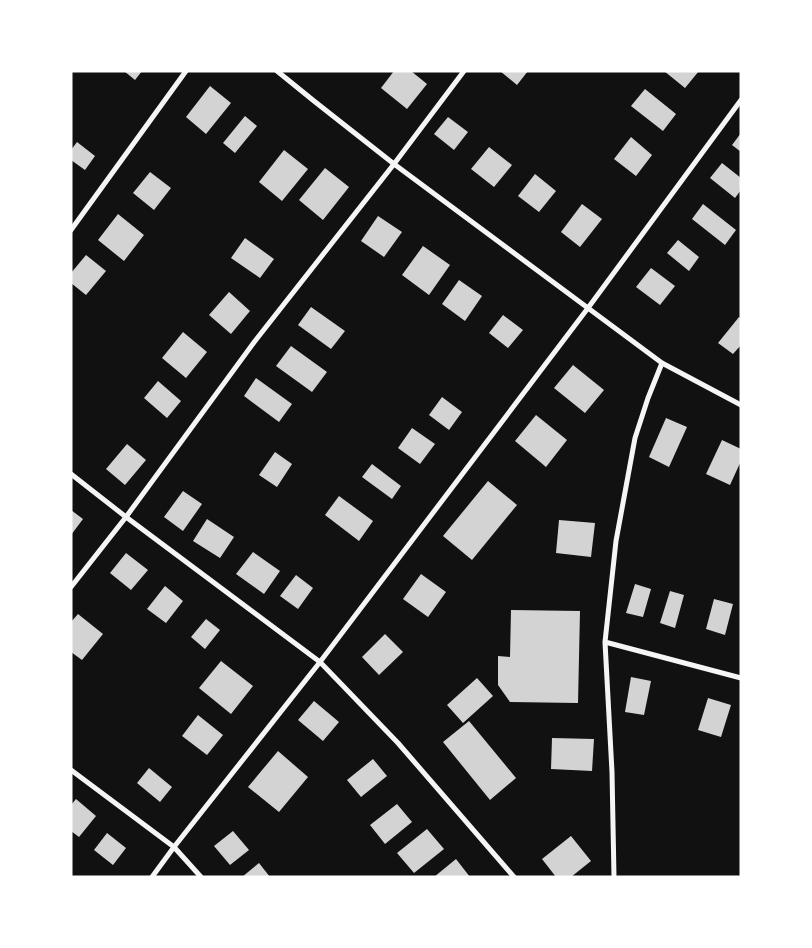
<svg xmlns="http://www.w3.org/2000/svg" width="812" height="948" font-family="Commissioner,sans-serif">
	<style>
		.building { fill: #d3d3d3 }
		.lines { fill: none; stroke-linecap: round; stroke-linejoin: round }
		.minor { stroke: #f5f5f5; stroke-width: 5 }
	</style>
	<rect width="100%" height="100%" fill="#111"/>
	<path class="building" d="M124,71H142L135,80Z
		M394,71H411L427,84L407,109L381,88Z
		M500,71H528L517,85Z
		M664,71H699L685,88Z
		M210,86L231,103L206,134L186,117Z
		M645,89L676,114L663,131L631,106Z
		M245,116L257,126L235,153L223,143Z
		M448,117L468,132L454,150L434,134Z
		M741,133V152L732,145Z
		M631,137L652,155L636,176L614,159Z
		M77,142L95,156L85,170L71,160V150Z
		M489,147L512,165L494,187L471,169Z
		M284,150L308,169L282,201L259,182Z
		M722,163L741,178V190L735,198L710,178Z
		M325,168L349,187L323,220L299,200Z
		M150,172L171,188L154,210L133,193Z
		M535,174L556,191L539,212L518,196Z
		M582,204L602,219L580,247L561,232Z
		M703,204L736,230L725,245L692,219Z
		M118,214L144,235L124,261L98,240Z
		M378,216L402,232L384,257L361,241Z
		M245,238L274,259L260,278L231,258Z
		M678,240L699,257L689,271L667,253Z
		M423,246L450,265L429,295L402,275Z
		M86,255L106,271L86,295L71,283V273Z
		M651,268L675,286L660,305L636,287Z
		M459,280L482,296L465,321L442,304Z
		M229,292L250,311L231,334L209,315Z
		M311,307L345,331L331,349L298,325Z
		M503,315L523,330L508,348L489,333Z
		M739,317L741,319V345L733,354L718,343Z
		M183,332L207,352L186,378L162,358Z
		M291,346L327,372L312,392L276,366Z
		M573,365L604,390L585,413L554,388Z
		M256,378L292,404L279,422L244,396Z
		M158,381L181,401L167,418L144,398Z
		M442,397L462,412L449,430L429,415Z
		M536,415L567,440L546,467L515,441Z
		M666,418L687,427L669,467L649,457Z
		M412,428L435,444L420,464L398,448Z
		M722,440L741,449V461L730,485L706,474Z
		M127,444L146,460L125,485L106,469Z
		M275,452L292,464L277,487L259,475Z
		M372,464L401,486L392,499L362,477Z
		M488,481L517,505L472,560L443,536Z
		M183,491L202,504L183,531L164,517Z
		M339,496L373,521L359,541L325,515Z
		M71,510L83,519L71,535Z
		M207,519L234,537L220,558L193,541Z
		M559,520L595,523L591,557L556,553Z
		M253,552L280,571L264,594L236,574Z
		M126,553L148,570L131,590L110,573Z
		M421,574L446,592L428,617L403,599Z
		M296,575L313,588L298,609L280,596Z
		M635,584L651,589L643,617L626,613Z
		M165,586L183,601L166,623L147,609Z
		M670,591L684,595L675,628L660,623Z
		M714,599L733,604L725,635L706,629Z
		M511,610L580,611L578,703L510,702L498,685V656L510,657Z
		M78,614L103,634L82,660L71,652V622Z
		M206,619L220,630L205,649L191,637Z
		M385,634L403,652L379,675L362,657Z
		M221,661L253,686L231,714L199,688Z
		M631,677L651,681L644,715L625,712Z
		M477,678L493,696L463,723L447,705Z
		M708,698L731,705L721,737L698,730Z
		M314,701L339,722L323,741L298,720Z
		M198,715L223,735L207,755L182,736Z
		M469,721L516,778L490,800L443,742Z
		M552,738L594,739L592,771L551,769Z
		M278,751L308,777L279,812L248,787Z
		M373,759L387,776L361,797L347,780Z
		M149,768L172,787L160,802L137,783Z
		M76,799L96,816L79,837L71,831V805Z
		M397,804L412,822L385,844L370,825Z
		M427,829L444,849L414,873L397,853Z
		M233,831L249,850L230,865L214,846Z
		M107,833L126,848L113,865L94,850Z
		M571,836L591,861L571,877H556L542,859Z
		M456,859L470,877H434Z
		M259,863L270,877H242Z"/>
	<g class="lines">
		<path class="minor" d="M277,71L314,101L394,164L662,363L741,405
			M71,230L186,71
			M71,474L126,517L320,662L398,743L514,877
			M71,587L126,517L255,341L394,164L464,71
			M605,642L741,678
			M71,770L174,847L201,877
			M152,877L174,847L320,662L588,308L741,100
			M614,877L612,772L605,642L616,541L635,438L648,398L662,363"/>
	</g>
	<rect width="812" height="948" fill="none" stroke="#ffffff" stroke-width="145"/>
</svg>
